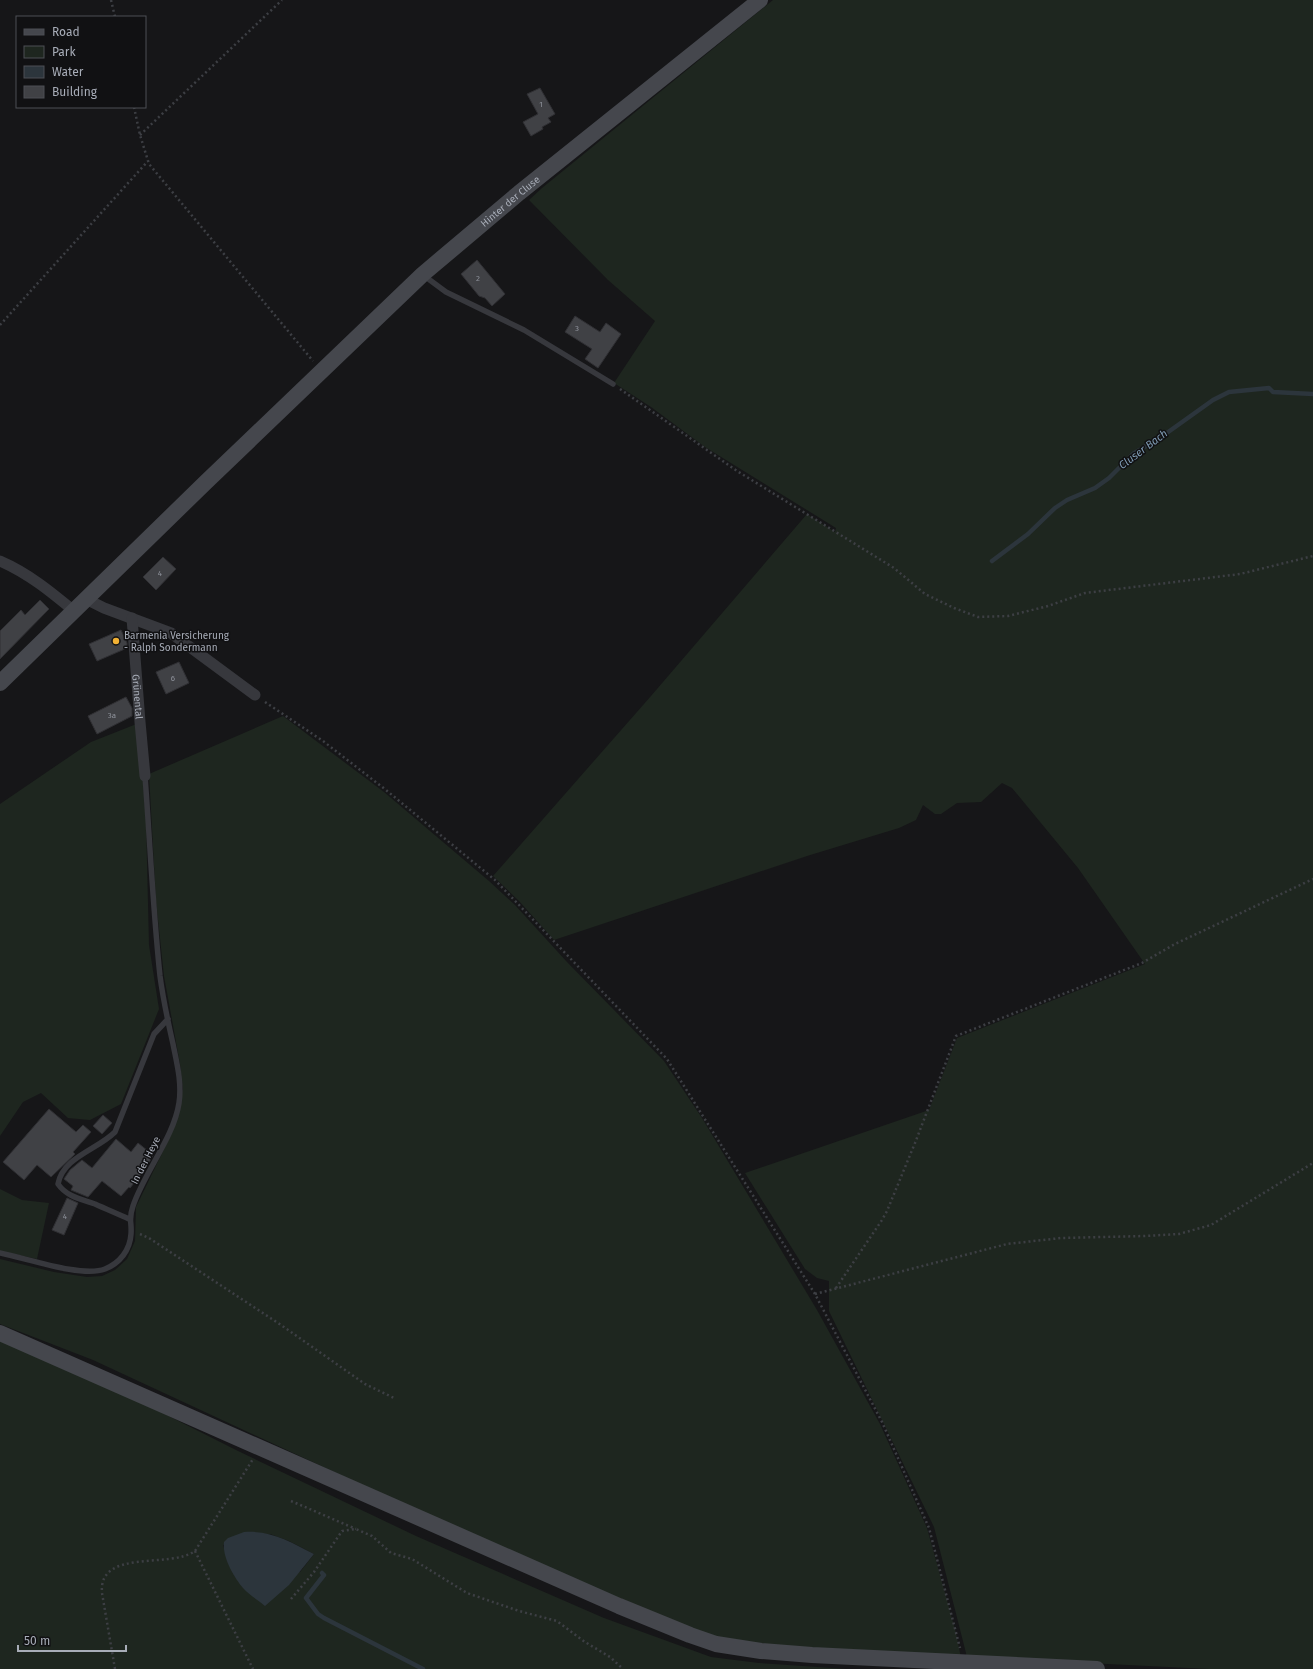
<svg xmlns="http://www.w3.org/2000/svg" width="1313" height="1669" font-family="'Fira Sans',sans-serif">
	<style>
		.green { fill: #1e261f; fill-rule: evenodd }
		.water { fill: #2c353c }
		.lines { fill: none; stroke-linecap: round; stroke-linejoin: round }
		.stream { stroke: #2c353c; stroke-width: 4.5 }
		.building { fill: #404145; stroke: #303034 }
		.path { stroke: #3d3f44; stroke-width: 2.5; stroke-dasharray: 2 3; stroke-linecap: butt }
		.service { stroke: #37383d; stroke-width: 5.5 }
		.minor { stroke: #37383d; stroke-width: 11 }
		.secondary { stroke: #45474d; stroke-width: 16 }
		.poi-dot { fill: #f2b134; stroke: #111113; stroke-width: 1.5 }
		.labels { text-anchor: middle; stroke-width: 3; stroke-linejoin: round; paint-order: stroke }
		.number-label { font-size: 8px; fill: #8e929b }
		.street-label { font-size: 10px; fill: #a8adb8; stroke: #111113 }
		.poi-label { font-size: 10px; fill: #a8adb8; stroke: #111113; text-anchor: start }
		.water-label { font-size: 11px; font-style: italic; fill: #7f9bb3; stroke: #111113 }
	</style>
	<rect width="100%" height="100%" fill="#161618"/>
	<path class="green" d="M773,0H1313V1669H1209L967,1657L934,1527L829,1311V1281L817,1278L805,1269L745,1173L929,1110L957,1038L1145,964L1078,868L1012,788L1002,783L981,802L957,803L941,814H935L923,805L916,820L899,828L807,856L554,940L519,901L493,876L651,696L807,514L835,532L836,528L705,447L651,407L614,383L655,321L608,280L529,200L542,188Z
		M283,716L384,792L489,881L515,905L567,962L664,1061L702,1118L817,1310L880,1424L927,1528L956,1633L961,1658L819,1649L716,1639L603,1593L429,1516L93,1360L0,1324V1259L54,1272L87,1277L102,1276L115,1270L127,1259L135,1241L136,1207L168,1141L183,1089L180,1064L164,976L156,901L149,774Z
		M139,723L146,820L149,945L159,1009L121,1104L90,1120L68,1118L41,1093L23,1102L0,1136V804L91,742Z
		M0,1189L22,1200L49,1203L37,1259L0,1251Z
		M0,1339L115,1389L238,1451L416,1536L604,1618L711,1657L759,1663L847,1669H0ZM270,1534L289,1541L314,1554L300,1572L228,1562L223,1545Z"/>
	<path class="water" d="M244,1532C271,1530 291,1542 314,1554L289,1585L265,1606C258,1600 249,1595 243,1588C234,1577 222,1557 224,1542L228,1538Z"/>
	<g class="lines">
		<path class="stream" d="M992,561L1028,534L1055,508L1067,500L1095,488L1109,478L1133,454L1164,435L1213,400L1229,392L1269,388L1273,392L1313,394
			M322,1573L324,1575L306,1598L318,1614L324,1618L423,1669"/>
	</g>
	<path class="building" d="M540,88L555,114L548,118L551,122L542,127L543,129L531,136L523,122L538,114L527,94Z
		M477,260L505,294L492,306L485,298L479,296L461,274Z
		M575,316L600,332L606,323L621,334L598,368L585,359L592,349L565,332Z
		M163,557L176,569L156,590L143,577Z
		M40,600L49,609L0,659V631L21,610L25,615Z
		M121,630L127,643V648L97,661L89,644Z
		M179,662L189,683L166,694L156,672Z
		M126,697L132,708V716L97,734L88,716Z
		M49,1109L76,1132L83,1125L91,1132L73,1152L75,1154L51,1177L37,1165L24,1180L3,1162Z
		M103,1115L112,1123L102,1134L93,1126Z
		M116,1139L131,1152L138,1143L153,1155L146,1168L130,1188L129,1187L121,1196L102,1181L88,1197L71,1190L73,1186L64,1179L70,1170L82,1160L92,1168Z
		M67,1198L78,1203L64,1235L52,1230Z"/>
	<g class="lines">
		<path class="path" d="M111,0L115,17
			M134,107L140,135L149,164L313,361
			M140,135L282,0
			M0,325L148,161
			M620,389L737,471L894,568L925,594L954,608L978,617L1008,616L1048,606L1085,593L1240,574L1313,556
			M265,702L323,741L386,790L495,880L667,1059L815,1294L882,1422L929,1528L960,1648
			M140,1234L149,1238L281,1325L365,1384L394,1398
			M836,1288L882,1220L887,1211L915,1143L956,1036L1142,963L1175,944L1313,879
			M815,1294L1007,1244L1061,1238L1145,1236L1179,1234L1211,1225L1313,1163
			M291,1501L356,1529
			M195,1551L253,1669
			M291,1599L314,1572L342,1531L356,1529L372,1536L391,1553L412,1559L467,1593L519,1611L557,1621L585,1642L610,1657L623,1669
			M115,1669L102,1593C98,1548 171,1569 195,1551L253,1459"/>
		<path class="service" d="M423,275L446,292L524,330L613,384
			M129,1219C118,1214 106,1209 95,1204C81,1199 67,1197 58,1184C63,1157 97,1150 115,1132L154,1034L168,1019
			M0,1253C26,1258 82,1278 105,1269C120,1263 130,1250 131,1234C132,1221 128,1220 133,1206C144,1173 174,1137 179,1103C182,1083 177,1064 173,1044C168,1022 163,999 160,976C153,910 150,843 145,776"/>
		<g class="minor">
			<path d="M0,561C28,573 51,592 74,611"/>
			<path d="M86,599L104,608L171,633L255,695"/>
			<path id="s1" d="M132,618L140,722L145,776"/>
		</g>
		<g class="secondary">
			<path id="s2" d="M0,683L206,482L423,274L519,193L760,0"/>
			<path d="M0,1333L619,1606L690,1635L716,1644L761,1651L812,1655L1097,1669"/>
		</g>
	</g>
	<circle class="poi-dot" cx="116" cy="641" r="4"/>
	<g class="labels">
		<g class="number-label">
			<text x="541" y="107">1</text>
			<text x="478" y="281">2</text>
			<text x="577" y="331">3</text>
			<text x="160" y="576">4</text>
			<text x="173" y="681">6</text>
			<text x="112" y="718">3a</text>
			<text x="65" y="1219">4</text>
		</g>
		<g class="street-label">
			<text dy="4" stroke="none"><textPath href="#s2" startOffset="702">Hinter der Cluse</textPath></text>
			<text dy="4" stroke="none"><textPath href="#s1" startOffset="79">Grünental</textPath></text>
			<text transform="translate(145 1160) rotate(-63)" y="4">In der Heye</text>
		</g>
		<g class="poi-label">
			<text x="124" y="639">Barmenia Versicherung<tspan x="124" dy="12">- Ralph Sondermann</tspan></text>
		</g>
		<g class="water-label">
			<text transform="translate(1143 449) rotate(-37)" y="4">Cluser Bach</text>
		</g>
	</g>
	<rect x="16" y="16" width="130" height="92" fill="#111113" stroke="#4d4f55"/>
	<rect x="24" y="29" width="20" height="6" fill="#45474d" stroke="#4d4f55"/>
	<text x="52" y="36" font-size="12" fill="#a8adb8">Road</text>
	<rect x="24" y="46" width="20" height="12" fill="#1e261f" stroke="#4d4f55"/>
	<text x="52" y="56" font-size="12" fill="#a8adb8">Park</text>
	<rect x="24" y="66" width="20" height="12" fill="#2c353c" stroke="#4d4f55"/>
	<text x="52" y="76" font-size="12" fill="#a8adb8">Water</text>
	<rect x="24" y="86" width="20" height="12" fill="#404145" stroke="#4d4f55"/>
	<text x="52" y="96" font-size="12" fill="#a8adb8">Building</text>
	<path d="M18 1645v6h108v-6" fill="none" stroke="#a8adb8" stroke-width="2"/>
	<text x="24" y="1645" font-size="12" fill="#a8adb8" stroke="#111113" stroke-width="3" paint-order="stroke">50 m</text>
</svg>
